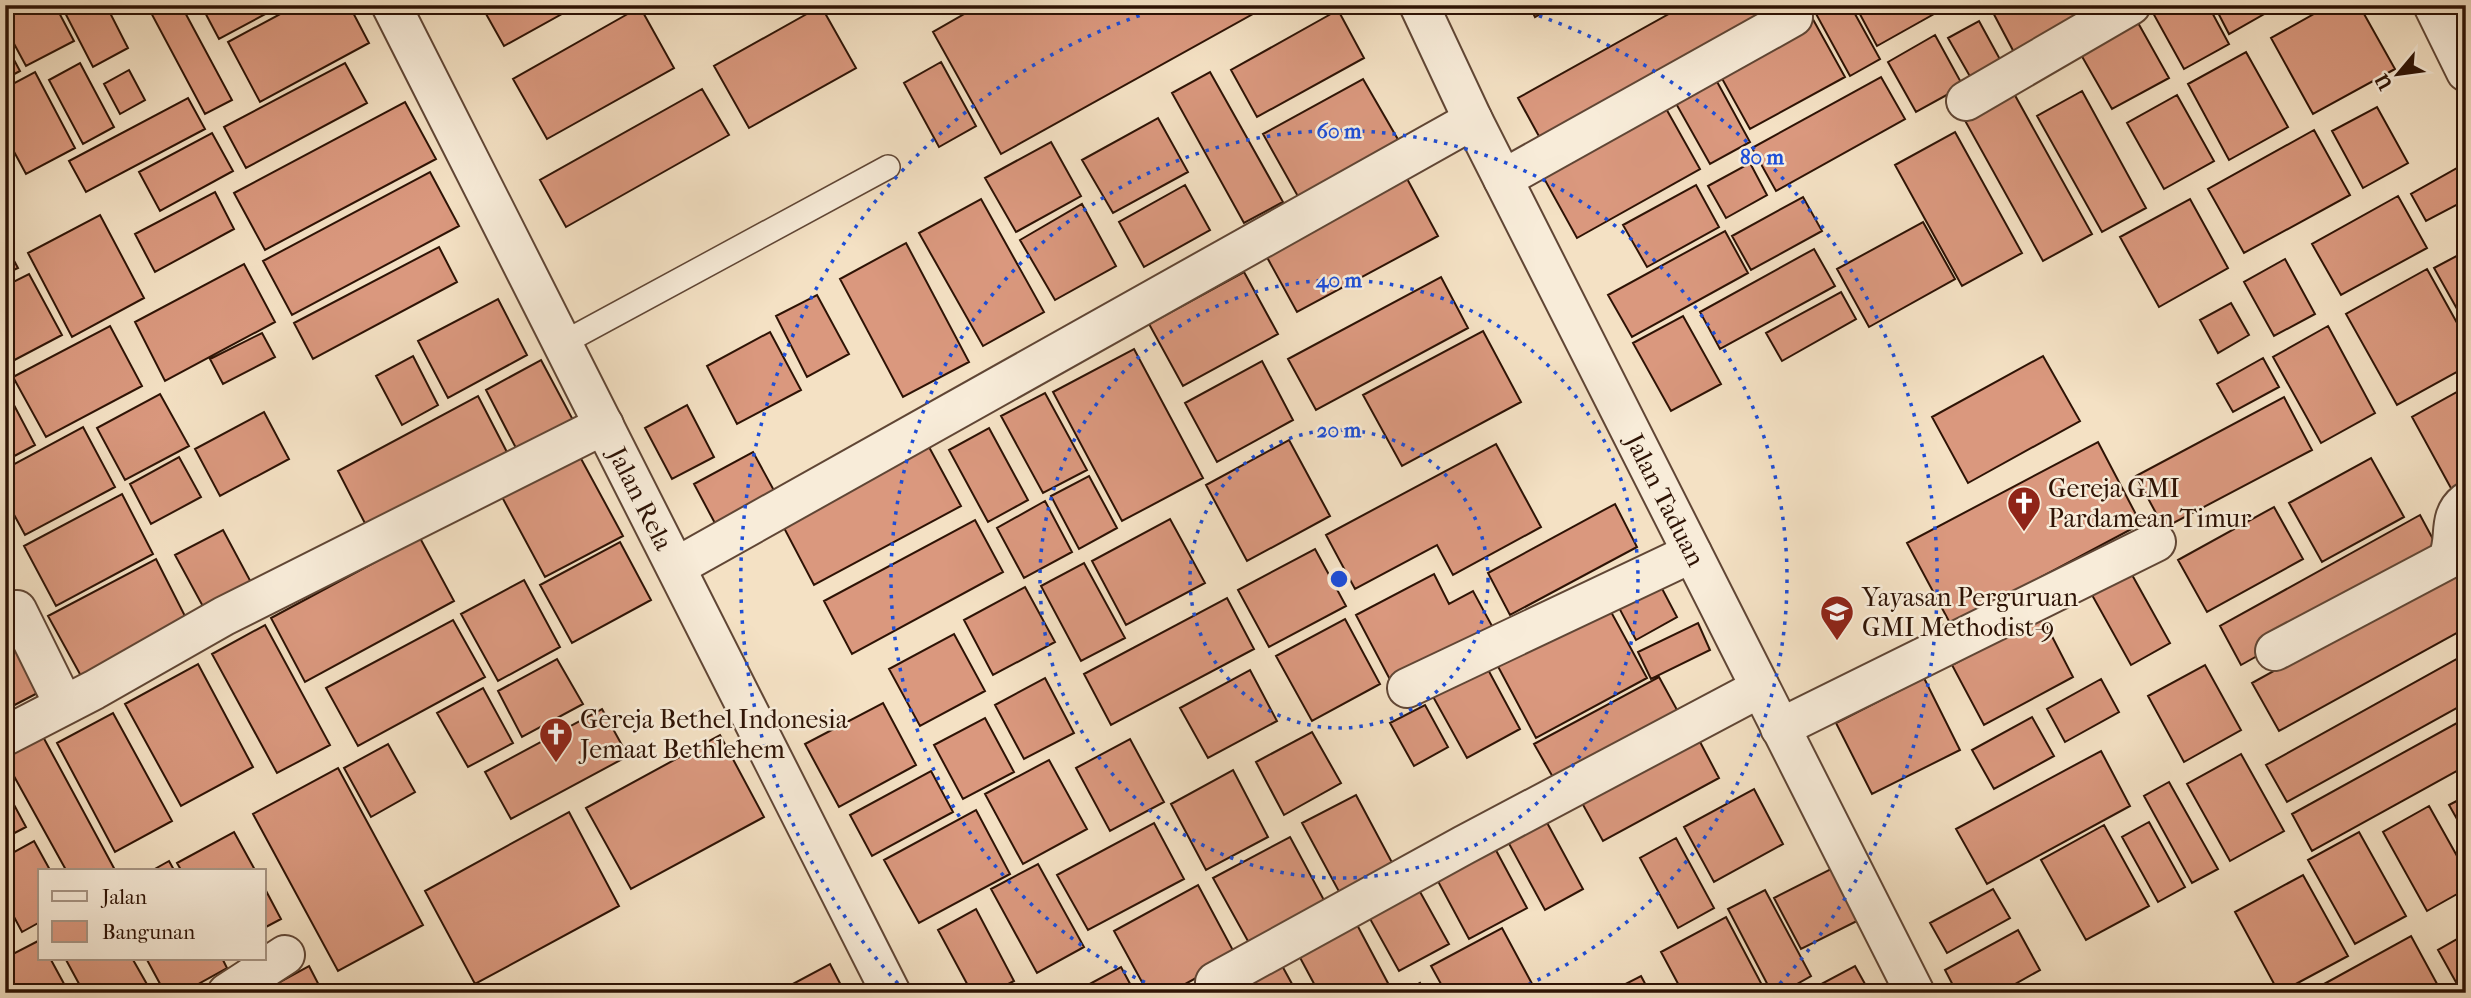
<svg xmlns="http://www.w3.org/2000/svg" width="2471" height="998" font-family="'IM FELL French Canon',serif">
	<style>
		.building { fill: #da987e; stroke: #2e1305; stroke-width: 2 }
		.lines { fill: none; stroke-linecap: round; stroke-linejoin: round }
		.service-casing { stroke: #604635; stroke-width: 26 }
		.minor-casing { stroke: #604635; stroke-width: 42 }
		.tertiary-casing { stroke: #604635; stroke-width: 42 }
		.service { stroke: #f8ecd9; stroke-width: 23 }
		.minor { stroke: #f8ecd9; stroke-width: 38 }
		.tertiary { stroke: #f8ecd9; stroke-width: 38 }
		.ring { fill: none; stroke: #1d4ed8; stroke-width: 3.5; stroke-dasharray: 3.5 7 }
		.labels { text-anchor: middle; stroke-width: 5; stroke-linejoin: round; paint-order: stroke }
		.poi-label { font-size: 26px; fill: #2e1305; stroke: #f8ecd9; text-anchor: start }
		.street-label { font-size: 26px; fill: #2e1305; stroke: #f8ecd9 }
		.centre { fill: #1d4ed8; stroke: #f8ecd9; stroke-width: 3.5 }
		.ring-label { font-size: 21px; text-anchor: middle; font-weight: bold; fill: #1d4ed8; stroke: #f8ecd9; stroke-width: 5; stroke-linejoin: round; paint-order: stroke }
	</style>
	<rect width="100%" height="100%" fill="#f4e1c4"/>
	<filter id="stains"><feTurbulence type="fractalNoise" baseFrequency=".00286" numOctaves="4"/><feColorMatrix values="0 0 0 0 .2 0 0 0 0 .09 0 0 0 0 .02 0 0 0 .5 -.17"/></filter>
	<radialGradient id="worn" r=".72"><stop offset=".6" stop-color="#630" stop-opacity="0"/><stop offset="1" stop-color="#630" stop-opacity=".3"/></radialGradient>
	<path class="building" d="M5,5H55L74,41L26,66L5,27Z
		M61,5H106L128,48L93,67Z
		M156,5H181L232,100L205,114L149,9Z
		M201,5H282L219,39Z
		M297,5H349L369,43L260,102L228,42Z
		M481,5H578L504,46Z
		M980,5H1269L1001,154L933,32Z
		M1529,5H1556L1535,17Z
		M1685,5H1784L1541,140L1518,98Z
		M1828,5H1850L1880,59L1850,76L1815,12Z
		M1855,5H1950L1877,46Z
		M1989,5H2101L2016,56Z
		M2167,5H2208L2229,44L2184,69L2153,13Z
		M2214,5H2280L2229,34Z
		M2330,5H2359L2395,69L2313,114L2271,38Z
		M821,6L856,68L749,128L714,66Z
		M640,7L674,68L547,139L513,79Z
		M1338,10L1364,58L1257,117L1231,70Z
		M1810,14L1845,77L1750,129L1715,66Z
		M1979,21L2002,63L1972,80L1948,38Z
		M2137,21L2169,78L2112,109L2080,53Z
		M1935,35L1963,86L1916,112L1888,62Z
		M5,43L20,71L5,79Z
		M2246,52L2288,127L2229,160L2188,84Z
		M941,62L976,126L939,147L904,83Z
		M80,63L114,127L83,144L49,80Z
		M345,63L367,103L246,168L224,127Z
		M129,70L145,100L120,114L104,84Z
		M35,72L75,148L26,174L5,135V88Z
		M1210,72L1283,202L1244,223L1172,93Z
		M1881,77L1905,119L1776,191L1752,148Z
		M1715,78L1750,142L1710,164L1674,100Z
		M1363,79L1400,143L1300,200L1263,134Z
		M702,89L729,135L566,227L540,180Z
		M2012,90L2092,234L2043,261L1963,117Z
		M2082,91L2146,208L2102,232L2037,116Z
		M2177,95L2214,161L2164,189L2127,123Z
		M188,98L205,129L86,192L69,161Z
		M405,102L436,159L265,250L234,193Z
		M1664,105L1700,169L1577,238L1541,173Z
		M2377,107L2408,163L2363,188L2332,131Z
		M1158,118L1188,172L1113,213L1082,160Z
		M2314,130L2350,195L2244,253L2208,189Z
		M1955,132L2022,253L1962,286L1895,165Z
		M212,133L233,171L160,211L139,172Z
		M1051,142L1081,196L1016,232L985,178Z
		M1750,163L1767,195L1726,218L1708,186Z
		M2466,163V200L2426,221L2411,194Z
		M430,172L459,226L292,315L263,261Z
		M1405,175L1438,236L1297,312L1263,250Z
		M1185,185L1210,230L1144,267L1119,222Z
		M1696,185L1719,227L1647,267L1623,225Z
		M215,192L234,229L155,272L135,234Z
		M2398,196L2427,248L2341,295L2312,244Z
		M1803,197L1822,231L1751,270L1732,236Z
		M981,199L1044,312L983,346L919,233Z
		M2190,199L2228,268L2159,307L2120,237Z
		M1082,204L1116,266L1055,300L1020,240Z
		M100,215L144,298L72,337L28,253Z
		M1923,222L1955,279L1869,327L1837,269Z
		M1725,231L1748,273L1632,337L1608,295Z
		M906,243L969,362L903,397L840,279Z
		M5,244L18,268L5,274Z
		M439,247L457,282L313,359L294,323Z
		M1814,249L1835,286L1720,349L1700,312Z
		M2466,251V325L2434,268Z
		M2285,259L2315,314L2274,336L2244,282Z
		M244,264L275,322L165,381L135,322Z
		M2427,269L2466,339V367L2397,405L2346,314Z
		M1244,272L1278,334L1183,386L1149,324Z
		M29,274L62,335L5,365V286Z
		M1441,277L1468,328L1316,410L1288,359Z
		M1841,292L1856,319L1782,361L1766,333Z
		M817,295L849,354L807,377L776,316Z
		M498,299L527,355L448,398L418,341Z
		M2231,303L2249,335L2218,353L2200,320Z
		M1683,316L1721,384L1671,411L1633,343Z
		M110,326L142,386L46,437L13,377Z
		M2328,326L2375,413L2321,443L2273,357Z
		M1483,331L1521,402L1402,466L1363,395Z
		M770,332L801,390L737,424L707,366Z
		M262,333L275,357L223,384L210,359Z
		M1134,349L1203,478L1122,521L1053,392Z
		M413,356L438,405L402,425L376,376Z
		M2043,356L2080,421L1968,483L1932,417Z
		M2263,358L2279,387L2233,412L2217,384Z
		M541,360L573,420L517,450L486,390Z
		M1262,361L1293,420L1217,462L1185,403Z
		M2466,387V497L2458,501L2412,417Z
		M5,388L35,445L5,461Z
		M1045,393L1087,470L1043,493L1001,416Z
		M160,394L189,446L125,480L97,428Z
		M478,396L510,458L370,533L338,471Z
		M2284,397L2312,450L2164,528L2136,476Z
		M687,405L714,457L672,479L645,428Z
		M264,412L289,459L220,496L195,449Z
		M83,427L115,487L25,535L5,498V469Z
		M989,428L1028,500L988,522L949,450Z
		M1289,440L1330,516L1247,561L1206,485Z
		M2098,442L2141,524L1951,625L1907,543Z
		M1496,444L1541,527L1453,575L1437,545L1355,589L1326,535Z
		M929,447L961,506L814,585L783,526Z
		M753,452L777,496L717,527L694,484Z
		M579,455L623,536L545,577L502,497Z
		M179,457L201,497L151,524L130,484Z
		M2371,458L2404,517L2322,562L2289,503Z
		M1089,476L1117,528L1079,549L1051,496Z
		M122,494L153,554L56,606L24,546Z
		M1045,501L1072,552L1024,578L997,528Z
		M1615,504L1637,547L1510,615L1488,573Z
		M2274,507L2303,559L2207,612L2178,560Z
		M2420,515L2441,554L2241,665L2220,626Z
		M1170,519L1205,583L1126,625L1092,561Z
		M975,520L1003,572L852,654L824,601Z
		M223,530L253,586L206,612L175,555Z
		M420,538L454,601L305,682L271,618Z
		M620,542L651,600L572,643L540,585Z
		M1315,549L1346,606L1269,647L1238,590Z
		M156,559L187,620L81,676L48,616Z
		M1084,563L1125,638L1081,661L1041,586Z
		M2466,565V628L2279,731L2252,683Z
		M2131,573L2170,643L2131,665L2092,595Z
		M1434,574L1449,604L1473,591L1498,637L1396,691L1356,615Z
		M524,580L560,647L498,681L461,614Z
		M1658,581L1677,617L1636,640L1617,604Z
		M1025,587L1055,642L993,675L964,620Z
		M1227,598L1254,649L1111,725L1084,674Z
		M1604,599L1647,678L1536,738L1494,659Z
		M5,602L51,686L5,710Z
		M2042,617L2073,677L1984,725L1952,665Z
		M1345,619L1380,684L1312,721L1276,656Z
		M453,620L485,677L358,746L326,688Z
		M1698,623L1710,650L1651,679L1638,652Z
		M265,625L330,745L277,773L212,654Z
		M954,634L985,691L920,726L889,669Z
		M2464,655L2466,703L2287,802L2266,765Z
		M557,659L583,704L522,737L498,691Z
		M198,664L253,767L181,806L125,704Z
		M1485,664L1520,729L1467,758L1431,693Z
		M2205,665L2241,730L2184,762L2148,696Z
		M1250,670L1277,721L1208,758L1180,708Z
		M1659,677L1682,719L1558,786L1534,744Z
		M1045,678L1074,733L1024,759L995,705Z
		M1924,678L1960,750L1872,794L1836,723Z
		M2101,679L2119,712L2065,742L2047,709Z
		M483,688L513,743L468,767L437,713Z
		M883,703L916,765L839,807L805,744Z
		M1425,705L1448,747L1414,766L1390,723Z
		M602,709L628,756L511,819L485,772Z
		M113,713L172,821L115,852L57,743Z
		M2032,717L2054,756L1994,789L1972,750Z
		M985,718L1014,772L963,799L934,745Z
		M2466,718V766L2312,851L2292,814Z
		M1312,732L1341,783L1284,815L1256,762Z
		M41,733L115,870H66L5,760V753Z
		M720,735L764,817L631,889L586,808Z
		M1130,739L1164,802L1110,831L1076,768Z
		M1699,740L1719,778L1603,841L1582,803Z
		M388,744L415,792L371,817L344,768Z
		M2101,751L2130,806L1987,884L1956,829Z
		M2241,754L2284,831L2230,861L2187,784Z
		M1049,760L1087,829L1023,864L985,794Z
		M338,768L423,925L338,971L253,814Z
		M1233,770L1268,837L1206,870L1171,804Z
		M931,771L953,812L872,856L850,815Z
		M2169,782L2218,869L2192,883L2144,796Z
		M5,788L26,827L5,838Z
		M1754,789L1783,844L1714,882L1684,827Z
		M1356,795L1396,870L1343,899L1302,823Z
		M2466,796V835L2449,805Z
		M2429,806L2466,872V889L2427,911L2383,832Z
		M976,810L1010,874L919,923L884,860Z
		M569,812L619,906L475,984L425,891Z
		M1545,819L1583,889L1545,910L1507,840Z
		M2149,822L2185,887L2158,902L2122,837Z
		M1154,823L1184,879L1088,930L1057,875Z
		M2104,825L2149,906L2086,940L2041,860Z
		M234,832L255,870H181L177,863Z
		M2359,832L2406,916L2355,944L2308,860Z
		M1290,837L1325,902L1249,943L1213,878Z
		M1676,838L1714,908L1678,928L1640,858Z
		M34,841L50,870H40V922L22,932L5,900V857Z
		M1491,841L1527,908L1469,939L1433,872Z
		M169,861L174,870H153Z
		M1038,864L1084,947L1037,973L991,889Z
		M1831,869L1857,921L1801,949L1774,898Z
		M2303,875L2348,956L2279,993L2235,912Z
		M1198,885L1236,956L1169,993H1148L1114,931Z
		M264,887L281,919L264,928Z
		M1993,889L2010,918L1947,953L1930,923Z
		M1419,890L1449,944L1399,971L1369,917Z
		M1765,890L1811,976L1781,993H1772L1728,909Z
		M976,909L1014,981L991,993H972L938,930Z
		M1726,917L1762,985L1748,993H1683L1661,952Z
		M1355,921L1390,987L1380,993H1319L1297,952Z
		M1502,928L1537,993H1446L1431,966Z
		M2018,930L2040,970L1999,993H1957L1945,970Z
		M2466,934V993H2462L2438,950Z
		M2411,936L2442,993H2329L2324,984Z
		M40,940V958H50L69,993H5V958Z
		M65,958H132L152,993H84Z
		M146,958H222L227,968L182,993H165Z
		M1280,962L1297,993H1223Z
		M830,964L845,993H776Z
		M309,966L323,993H269L267,989Z
		M1855,966L1870,993H1811L1810,990Z
		M1121,967L1135,993H1073Z
		M1641,976L1650,993H1608Z
		M1420,983L1425,993H1402Z"/>
	<g class="lines">
		<g class="service-casing">
			<path id="service" d="M563,343L888,167"/>
		</g>
		<g class="minor-casing">
			<g id="minor">
				<path id="s1" d="M1419,5L1473,120L1915,993"/>
				<path d="M2433,5L2466,72"/>
				<path d="M1966,101L2131,5"/>
				<path d="M1503,179L1793,17"/>
				<path d="M676,567L1473,120"/>
				<path d="M17,610L64,705"/>
				<path d="M2275,651L2447,560C2458,540 2446,518 2466,502"/>
				<path d="M1407,688L1692,553"/>
				<path d="M1780,728L2156,542"/>
				<path d="M5,736L94,690L224,616L604,425"/>
				<path d="M1215,982L1464,845L1760,688"/>
				<path d="M227,993L285,955"/>
			</g>
		</g>
		<g class="tertiary-casing">
			<g id="tertiary">
				<path id="s2" d="M391,5L891,993"/>
			</g>
		</g>
		<use href="#service" class="service"/>
		<use href="#minor" class="minor"/>
		<use href="#tertiary" class="tertiary"/>
	</g>
	<g class="ring">
		<circle cx="1339" cy="579" r="149"/>
		<circle cx="1339" cy="579" r="299"/>
		<path d="M1164 991A448 448 0 1 1 1514 991"/>
		<path d="M905 991A598 598 0 0 1 1169 6M1509 6A598 598 0 0 1 1773 991"/>
	</g>
	<defs>
		<g id="church-pin" transform="scale(1.75)"><path d="M0 17L-7.5 6A9.5 9.5 0 1 1 7.5 6Z" fill="#8f2418" stroke="#f8ecd9"/><path d="M-1.2-6h2.4v3.5h3.3v2.4h-3.3V6h-2.4V-.1h-3.3v-2.4h3.3Z" fill="#fff"/></g>
		<g id="school-pin" transform="scale(1.75)"><path d="M0 17L-7.5 6A9.5 9.5 0 1 1 7.5 6Z" fill="#8f2418" stroke="#f8ecd9"/><path d="M0-5L7-2L0 1L-7-2ZM-4 1L0 2.5L4 1V4Q0 6-4 4Z" fill="#fff"/></g>
	</defs>
	<g fill-rule="evenodd">
		<use href="#church-pin" x="2024" y="503"/>
		<use href="#school-pin" x="1837" y="612"/>
		<use href="#church-pin" x="556" y="734"/>
	</g>
	<g class="labels">
		<g class="poi-label">
			<text x="2048" y="497">Gereja GMI<tspan x="2048" dy="30">Pardamean Timur</tspan></text>
			<text x="1862" y="606">Yayasan Perguruan<tspan x="1862" dy="30">GMI Methodist-9</tspan></text>
			<text x="580" y="728">Gereja Bethel Indonesia<tspan x="580" dy="30">Jemaat Bethlehem</tspan></text>
		</g>
		<g class="street-label">
			<text dy="9" stroke="none"><textPath href="#s2" startOffset="553">Jalan Rela</textPath></text>
			<text dy="9" stroke="none"><textPath href="#s1" startOffset="553">Jalan Taduan</textPath></text>
		</g>
	</g>
	<circle cx="1339" cy="579" r="10" class="centre"/>
	<g class="ring-label">
		<text x="1339" y="138">60 m</text>
		<text x="1762" y="164">80 m</text>
		<text x="1339" y="287">40 m</text>
		<text x="1339" y="437">20 m</text>
	</g>
	<rect width="2471" height="998" fill="none" stroke="#f4e1c4" stroke-width="28"/>
	<rect x="7" y="7" width="2457" height="984" fill="none" stroke="#2e1305" stroke-width="3.5"/>
	<rect x="14" y="14" width="2443" height="970" fill="none" stroke="#2e1305" stroke-width="2"/>
	<rect x="38" y="869" width="228" height="91" fill="#f8ecd9" stroke="#a79584" stroke-width="2"/>
	<rect x="52" y="891" width="35" height="10" fill="#f8ecd9" stroke="#a79584" stroke-width="2"/>
	<text x="102" y="904" font-size="21" fill="#2e1305">Jalan</text>
	<rect x="52" y="921" width="35" height="21" fill="#da987e" stroke="#a79584" stroke-width="2"/>
	<text x="102" y="939" font-size="21" fill="#2e1305">Bangunan</text>
	<g transform="translate(2398 74) rotate(241)" stroke="#f8ecd9" stroke-width="5" paint-order="stroke">
	<path d="M0-5L12 26L0 18L-12 26Z" fill="#2e1305"/>
	<text y="-10" font-size="19" font-weight="bold" text-anchor="middle" fill="#2e1305">U</text>
	</g>
	<rect width="100%" height="100%" filter="url(#stains)"/>
	<rect width="100%" height="100%" fill="url(#worn)"/>
</svg>
